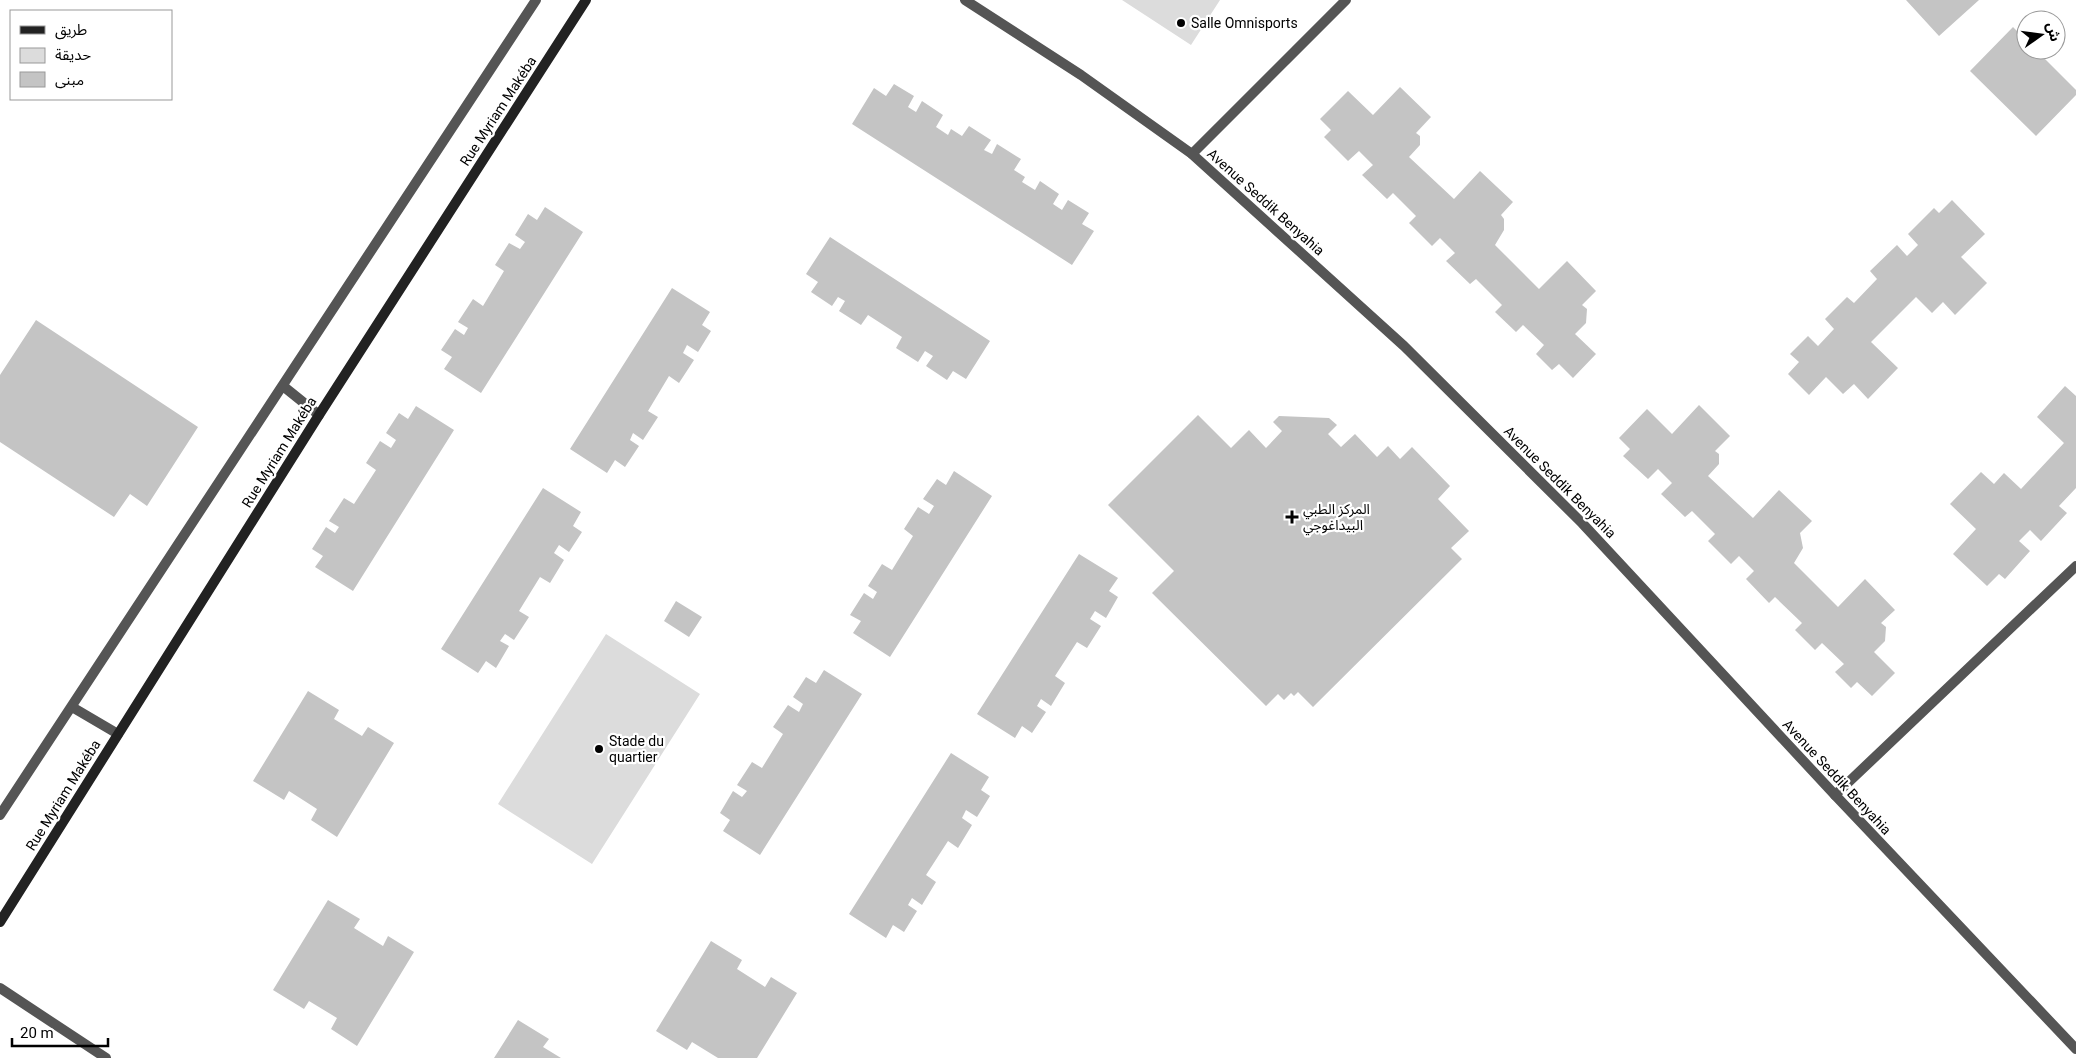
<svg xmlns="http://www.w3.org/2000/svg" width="2076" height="1058" font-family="Roboto,'Noto Sans Arabic',sans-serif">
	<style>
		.green { fill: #dcdcdc }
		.building { fill: #c4c4c4 }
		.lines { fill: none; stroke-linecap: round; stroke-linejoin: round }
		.minor { stroke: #555; stroke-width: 10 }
		.tertiary { stroke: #555; stroke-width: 10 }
		.secondary { stroke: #222; stroke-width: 10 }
		.poi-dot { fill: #000; stroke: #fff; stroke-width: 2 }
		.labels { text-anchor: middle; stroke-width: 4.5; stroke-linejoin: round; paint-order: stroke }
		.poi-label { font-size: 14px; fill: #000; stroke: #fff; text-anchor: start }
		.street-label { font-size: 14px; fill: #000; stroke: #fff }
	</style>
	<rect width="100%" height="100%" fill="#fff"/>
	<path class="green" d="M1122,0H1220L1191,45Z
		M606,634L700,694L592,864L498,804Z"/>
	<path class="building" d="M1906,0H1979L1939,36Z
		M2013,27L2026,40V50H2036L2076,90V95L2036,136L1970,71Z
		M894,84L914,96L908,107L916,112L922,101L943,115L936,127L948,135L951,129L962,136L969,126L991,140L984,150L992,154L997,144L1021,159L1014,170L1025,177L1022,182L1035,190L1040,181L1059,194L1053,204L1062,210L1068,200L1089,213L1082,224L1094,231L1072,265L852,124L874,88L886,96Z
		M1400,87L1431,117L1416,133L1420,136V145L1409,157L1454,199L1480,171L1513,202L1501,215L1504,219V230L1495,245L1539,289L1567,261L1596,291L1582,305L1587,309L1586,323L1575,334L1596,354L1573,378L1559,364L1552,370L1536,354L1544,345L1523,325L1516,332L1495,312L1502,305L1476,279L1470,284L1446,261L1455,253L1440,238L1432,246L1409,223L1416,216L1393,193L1387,199L1362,175L1373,165L1359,151L1348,161L1324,137L1331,130L1320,119L1348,91L1373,115Z
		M1952,200L1985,234L1961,257L1987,283L1955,315L1943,302L1932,313L1916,297L1871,342L1898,368L1868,399L1854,384L1843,394L1826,377L1809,395L1788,374L1799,362L1790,354L1808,336L1818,346L1834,329L1825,319L1847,297L1854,303L1877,279L1870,271L1897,245L1907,256L1918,245L1908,234L1934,208L1939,213Z
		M545,207L583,232L481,393L444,369L452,357L441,350L455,329L464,335L468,328L458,322L473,299L483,306L504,271L495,265L509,243L520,249L525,242L515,235L528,214L537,220Z
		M830,237L990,341L966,379L953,371L947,380L926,366L933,356L925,351L918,362L896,348L902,337L868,315L861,325L839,311L845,301L838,297L832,306L811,292L818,282L806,274Z
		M672,288L710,312L702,325L711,331L698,352L687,345L683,353L694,360L679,383L669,376L648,411L658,417L643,440L633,433L630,440L639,446L625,467L615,460L607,473L570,449Z
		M36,320L198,427L147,506L130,494L114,517L0,442V375Z
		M2065,386L2076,396V488L2059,506L2067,513L2041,541L2030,530L2019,541L2030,551L2005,579L1999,574L1987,586L1953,554L1976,529L1950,504L1981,472L1994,484L2004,473L2021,489L2064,443L2037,417Z
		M1699,405L1730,436L1715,451L1719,454V464L1708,476L1753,518L1779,490L1812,521L1800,533L1803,548L1794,563L1838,607L1865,579L1895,610L1881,623L1886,627L1885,641L1874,652L1895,673L1872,696L1857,682L1851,688L1835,672L1844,664L1822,643L1815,650L1795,630L1802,623L1775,597L1769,603L1746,579L1754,571L1739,556L1731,564L1708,541L1715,534L1692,511L1685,517L1661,494L1672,483L1658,469L1648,479L1623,456L1630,449L1619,438L1647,409L1672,434Z
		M416,406L454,430L353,591L315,567L323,556L312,549L326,527L335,533L339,527L329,521L344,498L354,504L376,470L366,463L380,441L391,448L396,440L386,433L399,413L408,419Z
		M1198,415L1231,448L1249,430L1266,448L1282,431L1273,422L1279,416L1329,418L1337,425L1328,434L1341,447L1355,434L1377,457L1388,446L1400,459L1412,447L1450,486L1438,499L1469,531L1451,548L1462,559L1313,707L1298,692L1294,696L1291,693L1284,700L1278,694L1266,706L1152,593L1174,571L1108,505Z
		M954,471L992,496L890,657L853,633L861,621L850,615L864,593L873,599L877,592L868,586L882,564L892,570L913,536L904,529L918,507L929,514L934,506L923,499L937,479L946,485Z
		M543,488L581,512L573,526L582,532L569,552L559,545L554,553L564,560L550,583L540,577L519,611L529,617L514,640L505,634L500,641L509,646L496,668L486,661L478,673L441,649Z
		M1079,554L1118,578L1109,591L1118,597L1106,618L1095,611L1090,619L1101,626L1087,648L1077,642L1055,676L1065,683L1051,706L1041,699L1037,706L1046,712L1032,733L1022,726L1015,738L977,714Z
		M676,601L702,617L689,637L664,621Z
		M824,670L862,694L760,855L723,831L730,820L720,813L733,791L742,797L747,791L737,785L752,762L762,768L783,734L773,727L788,705L799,712L803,704L793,697L806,677L816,683Z
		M308,691L339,710L334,719L362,736L368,727L394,743L337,837L311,820L317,809L289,791L284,800L253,781Z
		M951,753L989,777L981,790L990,796L977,817L966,810L962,818L972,825L958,848L948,841L926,875L936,882L922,905L912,898L908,905L917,911L904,932L893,925L886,938L849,914Z
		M328,900L360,919L354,928L383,946L388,936L414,952L357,1046L331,1029L337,1018L309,1001L304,1009L273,990Z
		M711,941L742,960L737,969L765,987L771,977L797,993L757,1058H718L692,1042L687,1050L656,1031Z
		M518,1020L549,1039L543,1047L561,1058H494Z"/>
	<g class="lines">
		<path class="minor" d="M1192,154L1346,0
			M283,386L319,415
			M72,707L118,734
			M1835,795L2076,566
			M0,815L536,0
			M0,988L106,1058"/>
		<path class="tertiary" d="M965,0L1081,75L1192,154L1404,346L1582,523L1835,795L2076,1049"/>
		<path class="secondary" d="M0,922L319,415L586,0"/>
	</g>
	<g class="poi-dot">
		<circle cx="1181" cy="23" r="5"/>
		<path d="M1289.5 509.5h5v5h5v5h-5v5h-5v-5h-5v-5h5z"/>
		<circle cx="599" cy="749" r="5"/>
	</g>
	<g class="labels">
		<g class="poi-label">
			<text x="1191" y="28">Salle Omnisports</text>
			<text x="1303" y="514">المركز الطبي<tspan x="1303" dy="16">البيداغوجي</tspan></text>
			<text x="609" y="746">Stade du<tspan x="609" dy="16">quartier</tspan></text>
		</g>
		<g class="street-label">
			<text transform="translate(498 111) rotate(-57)" y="5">Rue Myriam Makéba</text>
			<text transform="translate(1266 202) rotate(42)" y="5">Avenue Seddik Benyahia</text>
			<text transform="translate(279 452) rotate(-58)" y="5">Rue Myriam Makéba</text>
			<text transform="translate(1560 482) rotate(45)" y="5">Avenue Seddik Benyahia</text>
			<text transform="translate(1837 777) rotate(47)" y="5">Avenue Seddik Benyahia</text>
			<text transform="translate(63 795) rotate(-58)" y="5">Rue Myriam Makéba</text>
		</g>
	</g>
	<rect x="10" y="10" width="162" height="90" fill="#ffffff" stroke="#999999"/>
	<rect x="20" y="26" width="25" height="8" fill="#222222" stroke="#999999"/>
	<text x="55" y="35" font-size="15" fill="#000000">طريق</text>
	<rect x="20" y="48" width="25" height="15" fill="#dcdcdc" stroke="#999999"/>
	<text x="55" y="60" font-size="15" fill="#000000">حديقة</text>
	<rect x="20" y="72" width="25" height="15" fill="#c4c4c4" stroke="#999999"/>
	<text x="55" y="85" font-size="15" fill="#000000">مبنى</text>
	<g transform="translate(2041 35) rotate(76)"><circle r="24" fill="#ffffff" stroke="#999999"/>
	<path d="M0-4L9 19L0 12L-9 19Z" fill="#000000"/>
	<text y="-8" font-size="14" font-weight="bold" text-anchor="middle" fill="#000000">ش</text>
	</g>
	<path d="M12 1038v8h96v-8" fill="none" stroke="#000000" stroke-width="2.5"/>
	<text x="20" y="1038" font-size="15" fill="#000000" stroke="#ffffff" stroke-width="4" paint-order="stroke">20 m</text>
</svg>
